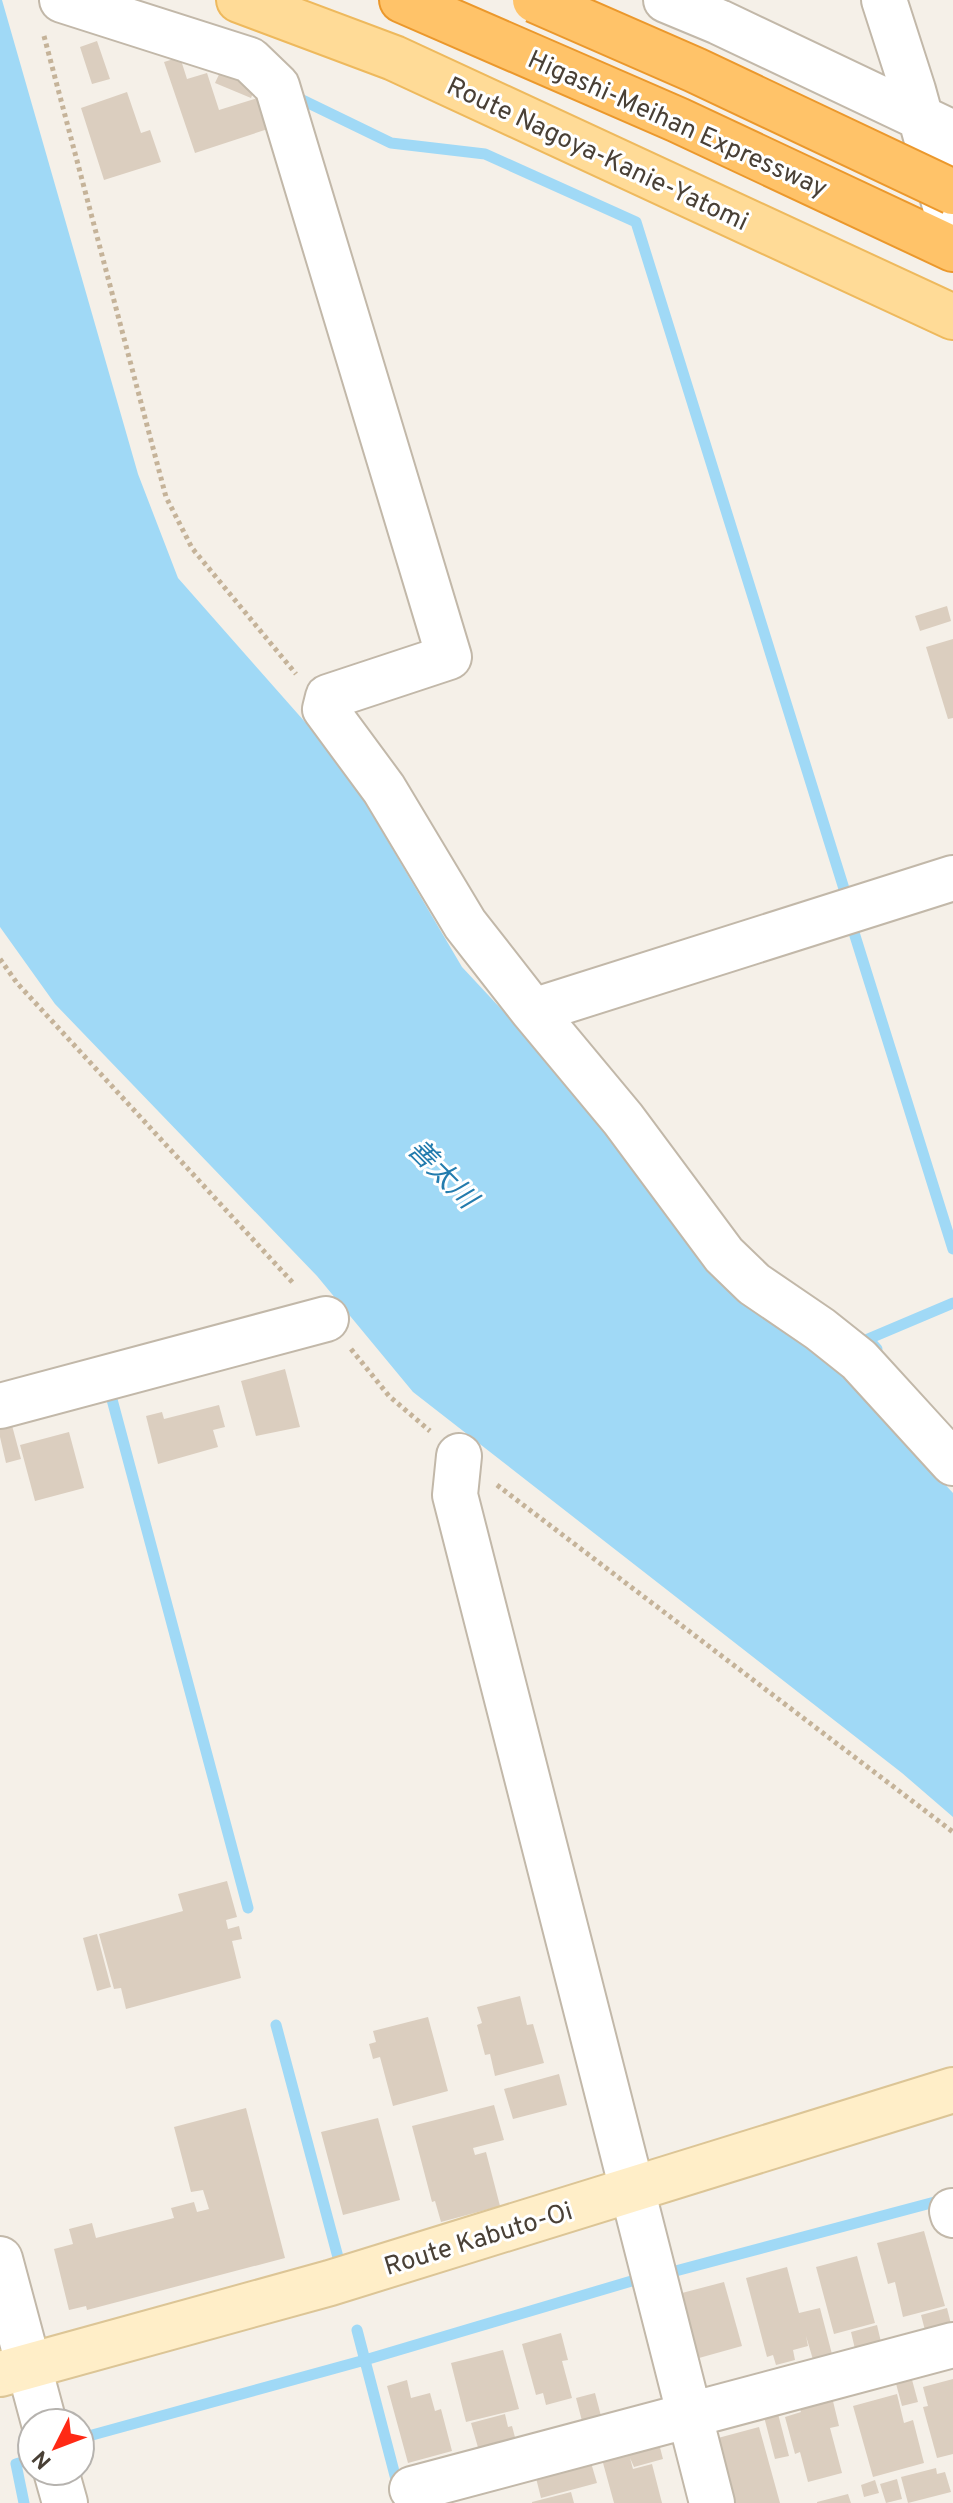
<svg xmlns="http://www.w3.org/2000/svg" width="953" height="2503" font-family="Overpass,'Noto Sans JP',sans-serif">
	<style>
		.water { fill: #a0d9f6 }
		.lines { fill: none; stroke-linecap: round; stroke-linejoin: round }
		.stream { stroke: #a0d9f6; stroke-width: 11 }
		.building { fill: #dbcebf }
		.minor-casing { stroke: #c2b8a9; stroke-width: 48 }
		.tertiary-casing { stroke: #c2b8a9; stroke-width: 48 }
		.secondary-casing { stroke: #dcc596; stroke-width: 48 }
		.primary-casing { stroke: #eeb95d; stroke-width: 48 }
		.motorway-casing { stroke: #eb982c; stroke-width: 48 }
		.path { stroke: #c5b399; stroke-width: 5; stroke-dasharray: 4 4; stroke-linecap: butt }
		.minor { stroke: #fff; stroke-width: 44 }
		.tertiary { stroke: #fff; stroke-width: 44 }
		.secondary { stroke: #ffeec8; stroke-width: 44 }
		.primary { stroke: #ffdb97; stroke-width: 44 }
		.motorway { stroke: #ffc369; stroke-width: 44 }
		.motorway-bridge-casing { stroke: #eb982c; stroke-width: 48; stroke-linecap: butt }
		.motorway-bridge { stroke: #ffc369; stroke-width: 44 }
		.labels { text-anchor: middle; stroke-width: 6; stroke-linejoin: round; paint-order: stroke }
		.street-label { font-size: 26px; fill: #494036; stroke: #fff }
		.water-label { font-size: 28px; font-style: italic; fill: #237cae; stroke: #fff }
	</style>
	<rect width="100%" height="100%" fill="#f5f0e8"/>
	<path class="water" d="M0,0H2L138,474L178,578L343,765L462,967L953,1493V1817L902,1773L413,1392L317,1276L55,1004L0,927Z"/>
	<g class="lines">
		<path class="stream" d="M292,95L391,143L485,154L636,222L845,892
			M851,923L953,1249
			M877,1349L868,1339L953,1303
			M110,1392L248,1908
			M276,2025L339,2261
			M668,2273L946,2199
			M357,2330L398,2487
			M85,2437L365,2360L635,2280
			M19,2463L16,2464L24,2503"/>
	</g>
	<path class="building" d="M97,41L110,79L92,84L80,47Z
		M180,57L187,79L207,73L219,110L267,95L277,126L195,153L164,62Z
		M222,68L257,83L251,98L215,83Z
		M127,92L141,133L150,130L161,162L104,180L81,108Z
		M947,606L951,621L920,631L915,616Z
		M953,639V718L948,719L926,647Z
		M285,1369L300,1427L256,1436L241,1381Z
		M219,1405L225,1427L213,1430L218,1447L158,1464L146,1416L162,1412L164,1419Z
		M10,1418L21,1459L6,1463L0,1437V1421Z
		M69,1432L84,1488L35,1501L20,1445Z
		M227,1881L237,1917L226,1920L228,1929L239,1926L242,1939L232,1941L241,1978L126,2009L121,1988L114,1989L99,1934L183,1911L178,1894Z
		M97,1934L111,1987L97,1991L83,1938Z
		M520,1996L527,2025L533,2024L544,2063L495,2076L490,2054L485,2055L477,2025L482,2023L477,2007Z
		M428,2017L448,2091L393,2106L380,2057L373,2059L369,2044L376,2042L373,2031Z
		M559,2074L567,2105L513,2119L504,2089Z
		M494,2105L504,2140L473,2148L475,2155L486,2152L500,2206L441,2222L435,2201L432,2202L412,2126Z
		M246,2108L285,2258L87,2310L86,2306L69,2310L54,2249L73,2244L69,2229L92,2223L96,2238L174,2218L171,2208L194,2202L197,2212L209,2209L203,2190L191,2192L174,2127Z
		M378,2118L400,2200L343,2215L321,2132Z
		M924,2231L945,2306L903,2317L895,2282L888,2284L877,2243Z
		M857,2256L875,2323L834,2334L816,2267Z
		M787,2267L799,2313L820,2308L833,2358L814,2363L806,2336L808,2346L793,2350L795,2360L776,2365L773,2355L767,2357L746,2278Z
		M724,2282L742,2346L699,2358L682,2293Z
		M947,2308L952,2328L926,2334L921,2315Z
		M877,2325L881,2342L855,2349L851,2332Z
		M561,2333L568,2360L562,2361L572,2398L546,2405L543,2393L536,2395L522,2344Z
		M503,2350L519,2409L466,2422L451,2363Z
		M911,2376L918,2402L902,2406L895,2380Z
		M953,2379V2454L937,2458L923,2407L928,2406L923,2387Z
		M407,2380L411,2398L430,2393L435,2411L441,2409L452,2451L408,2463L387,2386Z
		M595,2393L601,2416L582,2421L576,2398Z
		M897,2394L904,2423L913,2420L924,2463L873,2477L853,2406Z
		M832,2397L839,2426L830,2428L842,2473L808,2482L800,2452L795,2454L785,2417L801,2412L799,2406Z
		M777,2410L789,2456L775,2459L763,2413Z
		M505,2414L508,2427L512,2426L516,2441L479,2451L471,2423Z
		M759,2427L780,2503H736L718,2438Z
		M657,2436L663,2459L634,2467L630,2458L633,2469L652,2464L662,2503H614L600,2452Z
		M589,2456L597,2483L541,2498L534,2470Z
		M936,2468L937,2474L945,2472L951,2492L908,2503L901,2477Z
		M897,2479L902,2499L886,2503L880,2484Z
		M875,2480L879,2493L864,2497L861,2485Z
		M571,2492L574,2503H532V2502Z
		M848,2494L851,2503H817V2502Z"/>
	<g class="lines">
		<g class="minor-casing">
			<path id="minor" d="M62,0L250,60L277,86L449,657L328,697L325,709L384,789L465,924L533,1011L953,878
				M666,0L719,22L953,133
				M884,0L913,90L953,235
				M533,1011L623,1119L724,1255L754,1284L820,1329L859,1360L953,1463
				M0,1406L326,1319
				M459,1456L455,1495L712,2503
				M952,2211L953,2215
				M412,2489L953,2345"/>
		</g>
		<g class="tertiary-casing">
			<path id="tertiary" d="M0,2259L44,2423
				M56,2471L65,2503"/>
		</g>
		<g class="secondary-casing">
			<path id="secondary" d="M0,2374L330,2283L953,2090"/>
		</g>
		<g class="primary-casing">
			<path id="primary" d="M239,0L394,58L953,317"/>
		</g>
		<g class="motorway-casing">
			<path id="motorway" d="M402,0L678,120L953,249"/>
		</g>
		<path class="path" d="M44,36L166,497L192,548L296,674
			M0,959L17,983L294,1284
			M351,1349L389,1396L430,1431
			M497,1485L953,1832"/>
		<use href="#minor" class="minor"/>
		<use href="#tertiary" class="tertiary"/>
		<use href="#secondary" class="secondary"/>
		<use href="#primary" class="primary"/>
		<use href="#motorway" class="motorway"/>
		<g class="motorway-bridge-casing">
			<path id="motorway-bridge" d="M535,0L695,70L953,192"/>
		</g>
		<use href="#motorway-bridge" class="motorway-bridge"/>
	</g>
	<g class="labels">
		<g class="street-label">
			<text transform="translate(678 123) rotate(24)" y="9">Higashi-Meihan Expressway</text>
			<text transform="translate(598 153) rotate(25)" y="9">Route Nagoya-Kanie-Yatomi</text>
			<text transform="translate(478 2238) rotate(-17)" y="9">Route Kabuto-Oi</text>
		</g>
		<g class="water-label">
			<text transform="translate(443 1173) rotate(45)" y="10">善太川</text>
		</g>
	</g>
	<g transform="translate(56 2447) rotate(228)"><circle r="38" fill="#ffffff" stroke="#b6b3af" stroke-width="2"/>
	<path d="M0-6L14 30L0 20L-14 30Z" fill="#ff2915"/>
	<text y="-12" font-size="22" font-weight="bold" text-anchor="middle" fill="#494036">N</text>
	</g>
</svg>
